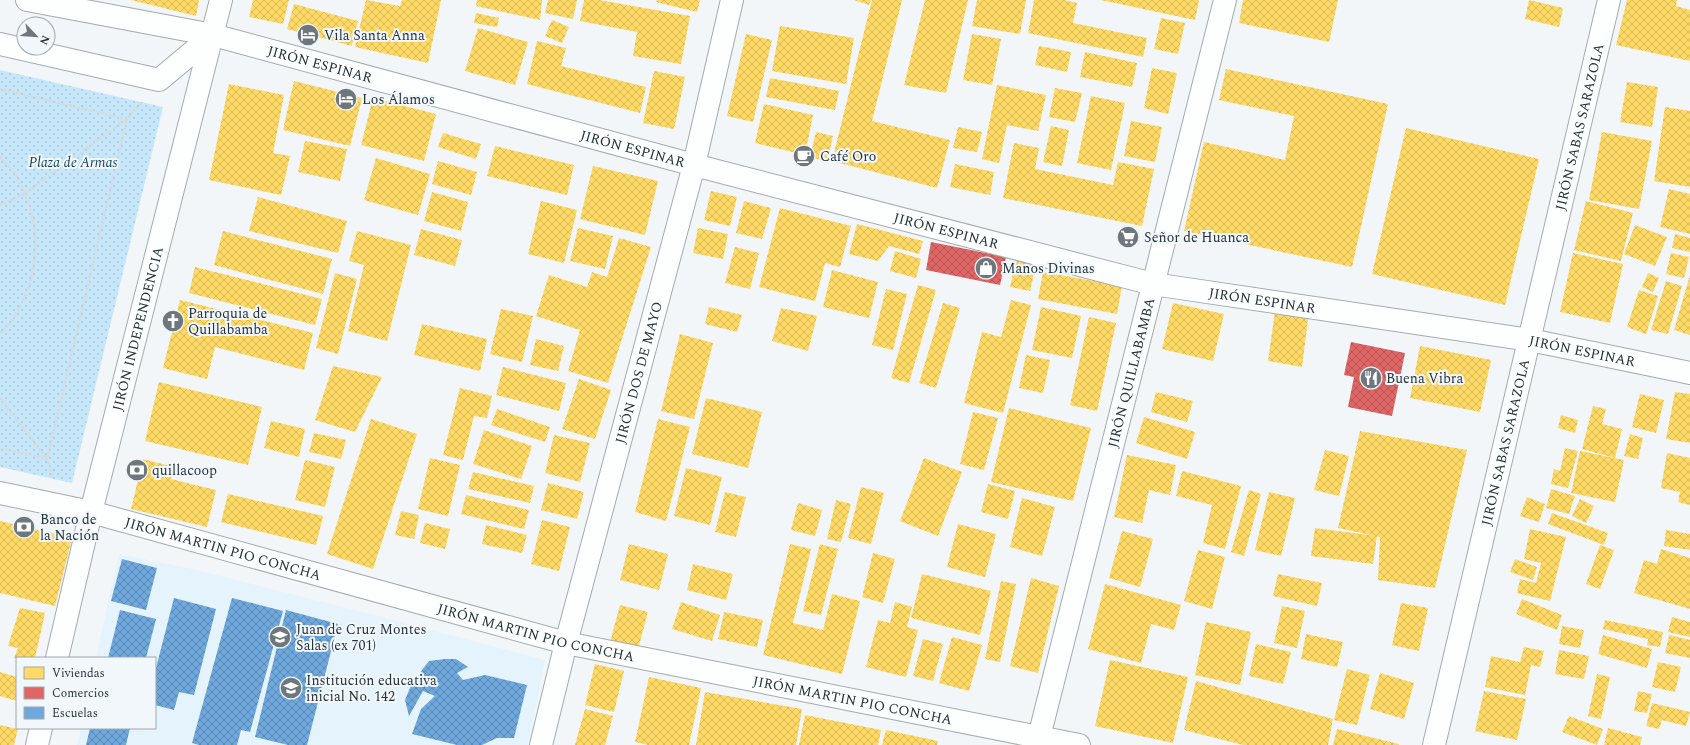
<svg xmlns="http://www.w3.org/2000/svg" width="1690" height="745" font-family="Spectral,serif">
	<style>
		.built { fill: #e4f3fc }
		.park { fill: url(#park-dots) }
		.homes { fill: url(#homes-cross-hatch) }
		.shops { fill: url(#shops-cross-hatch) }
		.schools { fill: url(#schools-cross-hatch) }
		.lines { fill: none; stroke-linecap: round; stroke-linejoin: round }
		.minor-casing { stroke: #a3abaf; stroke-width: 24 }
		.path { stroke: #d7d8da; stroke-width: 2.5; stroke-dasharray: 2 2; stroke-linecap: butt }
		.minor { stroke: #fdfefe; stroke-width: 22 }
		.labels { text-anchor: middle; stroke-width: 4; stroke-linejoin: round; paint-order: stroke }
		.poi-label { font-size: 14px; fill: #253239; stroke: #f1f7fb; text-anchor: start }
		.street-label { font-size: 14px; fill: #253239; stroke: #f1f7fb }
		.park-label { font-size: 14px; font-style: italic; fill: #16465d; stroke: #f1f7fb }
	</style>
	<defs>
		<pattern id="park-dots" width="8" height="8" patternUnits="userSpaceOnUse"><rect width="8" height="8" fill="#c6e7fa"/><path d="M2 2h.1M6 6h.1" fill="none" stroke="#aac7d7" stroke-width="1.8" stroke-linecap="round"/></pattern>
		<pattern id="homes-cross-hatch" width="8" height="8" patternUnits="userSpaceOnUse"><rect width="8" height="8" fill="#ffd966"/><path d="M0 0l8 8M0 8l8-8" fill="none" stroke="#dabb59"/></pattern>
		<pattern id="shops-cross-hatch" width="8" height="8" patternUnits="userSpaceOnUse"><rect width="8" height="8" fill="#e06666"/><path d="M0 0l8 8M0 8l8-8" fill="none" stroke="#b55555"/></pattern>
		<pattern id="schools-cross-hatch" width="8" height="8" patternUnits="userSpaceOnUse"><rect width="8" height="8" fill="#6fa8dc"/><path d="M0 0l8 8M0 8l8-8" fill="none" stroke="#5b89b3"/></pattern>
	</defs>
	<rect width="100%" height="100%" fill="#f3f6f9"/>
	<path class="built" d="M119,554L197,570L382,617L545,660L528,745H77L81,728H155V658H96Z"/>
	<path class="park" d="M0,70L163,107L72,483L0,467Z"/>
	<path class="homes" d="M131,0H199L196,16Z
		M253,0H289L283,24L249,17Z
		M366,0L400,6L402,0H441L428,63L355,47Z
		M477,0H542L540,20L476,6Z
		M548,0H577L573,19L545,13Z
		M584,0H599L690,16L681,64L633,56L637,32L580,21Z
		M657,0H700L697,12L656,2Z
		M854,0H871L869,5Z
		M872,0H902L872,121L950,140L937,188L832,161Z
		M925,0H968L946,93L904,85Z
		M977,0H1026L1020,34L972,26Z
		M1034,0H1064L1077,3L1073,23L1147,38L1143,57L1028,33Z
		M1101,0H1199L1195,20Z
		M1243,0H1338L1329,42L1239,23Z
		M1529,0L1563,8L1559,27L1525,19Z
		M1627,0H1677L1676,6L1690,10V61L1616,45Z
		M294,4L358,21L352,46L287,29Z
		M476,13L499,18L497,27L474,23Z
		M1161,18L1185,23L1178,54L1154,49Z
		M552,20L569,27L562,43L545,36Z
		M780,26L854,38L846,84L772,71Z
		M478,28L528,42L515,85L465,71Z
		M746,34L772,40L753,122L727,116Z
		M972,34L1001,39L992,85L963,80Z
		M537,41L566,48L561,66L646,87L640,113L527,84Z
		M1039,46L1071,52L1067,72L1035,65Z
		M1085,52L1137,63L1132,87L1080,77Z
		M1152,68L1177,73L1168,114L1144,108Z
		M1226,69L1388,104L1352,267L1184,231L1204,142L1285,160L1294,116L1219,100Z
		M654,71L685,77L674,129L643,123Z
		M770,78L839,91L835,110L766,97Z
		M294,81L362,98L350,146L283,130Z
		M1627,82L1658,87L1652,127L1620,122Z
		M229,84L284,95L273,153L290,156L281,195L209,180Z
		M997,85L1046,95L1038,131L1007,125L999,163L982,159Z
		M1055,88L1082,93L1075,122L1049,117Z
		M1091,96L1125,103L1111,170L1077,163Z
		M373,98L436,114L424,161L361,145Z
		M764,104L813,115L805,155L755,143Z
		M1665,107L1690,111V187L1654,181Z
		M1131,121L1162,127L1155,162L1124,156Z
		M1051,126L1069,130L1062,166L1043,162Z
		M958,127L982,132L977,152L953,148Z
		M1406,128L1539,159L1505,305L1372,274Z
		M816,132L833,136L827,162L810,157Z
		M1602,132L1652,141L1639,209L1589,200Z
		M443,133L481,144L476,159L438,147Z
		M305,141L347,149L340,181L298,172Z
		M1014,143L1039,148L1035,169L1113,185L1118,162L1154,169L1142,226L1003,198Z
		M495,146L574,165L567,195L487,176Z
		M376,158L430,174L418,215L364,200Z
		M438,161L477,172L471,195L432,184Z
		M955,164L994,172L990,195L950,187Z
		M593,166L658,181L645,235L580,219Z
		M1669,189L1690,194V234L1660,227Z
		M711,191L737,197L730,226L704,220Z
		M432,192L468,202L461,231L424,221Z
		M258,197L347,221L338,253L249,231Z
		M541,201L577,210L564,263L528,254Z
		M744,201L771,208L762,239L736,233Z
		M1586,201L1633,213L1621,261L1574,250Z
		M780,208L851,226L840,267L825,263L815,301L759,287Z
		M857,224L923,241L919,254L889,246L878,261L849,254Z
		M1635,225L1667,237L1655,266L1624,254Z
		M578,228L613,236L605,269L570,261Z
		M698,228L728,234L723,259L693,253Z
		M421,229L462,240L455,266L414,255Z
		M223,231L332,259L323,294L214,265Z
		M357,231L411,245L387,341L348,331L364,265L349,261Z
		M1675,234L1690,238V252L1672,248Z
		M619,238L651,247L608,383L568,371L580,330L536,316L549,275L587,287L592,272L607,277Z
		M735,247L759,253L750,289L725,283Z
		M895,251L921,259L916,278L890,271Z
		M1573,253L1623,264L1610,323L1560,312Z
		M1671,253L1689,257L1684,278L1666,274Z
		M1016,260L1036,265L1030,291L1010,287Z
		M195,267L322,299L315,325L189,293Z
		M832,270L878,282L869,318L823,307Z
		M1043,272L1122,286L1117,314L1038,299Z
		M335,273L357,279L338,354L316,348Z
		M1648,273L1659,278L1653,292L1642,287Z
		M1690,275V335L1674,330Z
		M1666,281L1682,286L1668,334L1651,330Z
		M918,285L936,290L909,383L891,378Z
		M886,289L907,294L893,350L872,345Z
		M1639,290L1658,296L1646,334L1627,327Z
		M180,300L313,333L304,370L215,347L207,379L163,368Z
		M1011,300L1031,305L1003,413L964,403L982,332L1001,337Z
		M943,303L960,308L936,388L919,383Z
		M1173,303L1224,314L1213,361L1162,349Z
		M709,307L742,315L737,332L705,324Z
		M1041,307L1081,316L1072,358L1032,350Z
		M781,308L817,316L808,351L772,341Z
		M501,309L533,316L522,362L490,354Z
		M1275,311L1308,319L1302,367L1268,361Z
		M1089,317L1116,323L1097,411L1070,405Z
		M422,324L487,339L480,371L414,355Z
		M680,334L713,343L694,419L661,411Z
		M536,339L564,346L558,371L530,365Z
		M1420,346L1491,360L1480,412L1410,398Z
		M1026,355L1050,360L1043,393L1019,388Z
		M333,366L382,377L355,432L315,420Z
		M503,367L566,383L559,411L496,395Z
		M579,379L611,390L595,439L562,429Z
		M159,382L262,407L248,465L145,441Z
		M460,388L492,396L487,418L474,416L463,460L443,455Z
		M1156,392L1193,401L1187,422L1151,412Z
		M1675,392L1690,394V443L1666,439Z
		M1640,394L1664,400L1656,433L1632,427Z
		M706,398L762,412L748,468L692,454Z
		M1593,406L1606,409L1602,424L1622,429L1615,458L1582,449Z
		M1009,408L1091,428L1073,501L991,482Z
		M497,409L550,427L545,442L491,425Z
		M973,412L998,418L984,470L960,464Z
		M1561,415L1578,420L1575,433L1558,428Z
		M1144,417L1195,432L1187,459L1136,443Z
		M371,419L417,434L373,569L327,554Z
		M658,419L690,427L666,521L635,512Z
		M271,421L305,429L299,457L264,448Z
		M484,430L532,446L521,479L473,464Z
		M1360,431L1467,450L1435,588L1378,580L1380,537L1338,528Z
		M314,433L346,440L341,459L309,452Z
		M1630,434L1643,438L1638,459L1624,456Z
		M554,435L590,443L580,482L545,473Z
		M1565,448L1578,451L1568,488L1551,484L1554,469L1560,471Z
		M1325,450L1349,456L1339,496L1314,490Z
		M1580,451L1624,460L1615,502L1571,493Z
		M1667,453L1690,458V505L1678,502L1680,492L1661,488Z
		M1127,455L1176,465L1170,495L1149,490L1142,523L1114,517Z
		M430,458L460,465L448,516L418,509Z
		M924,458L962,472L938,536L900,521Z
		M143,459L174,467L171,479L216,490L207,527L131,509Z
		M305,460L335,467L325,507L295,500Z
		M686,468L722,477L710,525L674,516Z
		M1182,471L1241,486L1225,549L1203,543L1212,505L1176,496Z
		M473,472L534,486L530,503L468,489Z
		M548,483L584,492L577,519L541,510Z
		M988,484L1015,491L1008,519L981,512Z
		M861,487L884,493L871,544L848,538Z
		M1551,489L1575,496L1569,514L1546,508Z
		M1249,490L1261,494L1244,556L1231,552Z
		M725,492L746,497L736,537L715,532Z
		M1269,492L1295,498L1281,556L1255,550Z
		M228,494L323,516L316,545L221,522Z
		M466,495L529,510L524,529L461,514Z
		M1527,497L1545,504L1539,522L1520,516Z
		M1022,498L1055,507L1042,556L1010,547Z
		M1580,499L1594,506L1586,523L1572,516Z
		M836,500L851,504L841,542L827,539Z
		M798,503L822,510L815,536L791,530Z
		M401,511L419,515L414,539L395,535Z
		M1552,513L1608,533L1604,545L1548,524Z
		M542,520L570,527L559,571L531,564Z
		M0,521L72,538L55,606L0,593Z
		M425,523L450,529L445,549L420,543Z
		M958,524L996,534L985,577L947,567Z
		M486,525L527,535L522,553L482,544Z
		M1315,528L1377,536L1373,564L1311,556Z
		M1530,529L1566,537L1550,601L1517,593L1520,579L1536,583L1541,563L1524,559Z
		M1666,530L1690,534V550L1664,546Z
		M1122,531L1153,539L1140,587L1109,578Z
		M629,544L668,554L659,590L620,580Z
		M790,544L811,549L793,623L823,630L832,594L860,601L842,674L763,655Z
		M820,544L838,549L821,615L803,611Z
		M1600,545L1614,550L1600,589L1586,584Z
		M1661,549L1690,558V609L1634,593L1644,560L1657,564Z
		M1198,550L1225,557L1212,609L1184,601Z
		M873,553L895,559L883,603L862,597Z
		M1515,559L1537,567L1533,580L1510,572Z
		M693,564L733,574L726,600L687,590Z
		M922,574L991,591L980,635L911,618Z
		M1278,574L1322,583L1317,606L1273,596Z
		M1031,578L1059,586L1038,673L1010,666Z
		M1001,581L1016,584L1000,662L985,659Z
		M1105,584L1181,605L1174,630L1151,624L1141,663L1088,649Z
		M1522,599L1562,615L1557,630L1516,614Z
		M681,602L720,615L712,641L672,629Z
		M895,602L912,607L907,627L918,630L906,677L866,667L878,620L890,623Z
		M1401,603L1428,608L1419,651L1392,645Z
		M620,605L648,612L637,653L609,646Z
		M1282,606L1305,611L1297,648L1274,643Z
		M20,608L45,613L35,658H14L18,648L8,646Z
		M724,612L763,620L757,647L718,639Z
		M1672,617L1690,622V637L1668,632Z
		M1605,620L1663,632L1660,647L1647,645L1648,639L1603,629Z
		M1206,622L1251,632L1240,685L1195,675Z
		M1562,626L1584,630L1580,648L1559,644Z
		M1306,634L1343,642L1337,667L1301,659Z
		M1603,635L1652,649L1647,668L1598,654Z
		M1669,635L1690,640V658L1665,653Z
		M952,637L982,645L969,691L939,683Z
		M923,639L943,644L933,681L913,676Z
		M1256,644L1291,652L1283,684L1249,676Z
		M1524,647L1544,651L1540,667L1531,665L1525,695L1485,687L1491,656L1520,662Z
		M1559,650L1589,656L1584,679L1555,674Z
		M1110,660L1188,677L1173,743L1095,726Z
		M1658,662L1681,667L1675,692L1652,687Z
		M595,664L624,671L614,712L585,705Z
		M1347,669L1370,675L1357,725L1334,720Z
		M0,672L17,677V701L0,696Z
		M1380,673L1414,683L1404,719L1370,709Z
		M1597,674L1610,677L1601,719L1588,716Z
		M649,677L701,688L689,745H648L635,742Z
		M1196,681L1333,719L1328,745H1243L1184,730Z
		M1484,691L1526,699L1517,740L1475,731Z
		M1638,691L1652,694L1647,713L1634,711Z
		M705,692L802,709L796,745H696Z
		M1652,703L1690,712L1686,726L1662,720L1659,729L1646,726Z
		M585,709L613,716L605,745H575Z
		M805,715L881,730L878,745H799Z
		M1569,716L1603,729L1597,745L1562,732Z
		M0,725L18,729L14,745H0Z
		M1608,728L1642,737L1640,745H1604Z
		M1337,729L1399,744V745H1333Z
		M886,730L938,741L937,745H882Z"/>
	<path class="shops" d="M931,242L1006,257L1000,285L926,270Z
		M1351,342L1405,353L1392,416L1348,407L1354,377L1344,375Z"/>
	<path class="schools" d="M122,559L157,568L146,610L111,601Z
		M174,598L216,609L194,695L179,692L174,710L155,705V672Z
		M232,598L283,611L250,732L241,730L237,745H199L192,743Z
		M120,610L156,619L146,658H108Z
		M286,610L338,624L307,745H288L255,737Z
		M445,659H456L468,667L457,673L463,680L485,675L527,685L514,738H497L482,745H457L412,734L421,709L435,696L423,691L409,716L405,700L412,683L429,661Z
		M90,728H130L126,745H86Z"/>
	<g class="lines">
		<g class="minor-casing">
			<g id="minor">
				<path id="s1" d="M27,0L213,35L694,165L1153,284L1530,340L1690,373"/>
				<path d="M0,44L159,80L213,35"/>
				<path id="s2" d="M0,493L91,512L566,643L1079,745"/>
				<path id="s3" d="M57,658L91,512L221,0"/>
				<path d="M37,745L41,728"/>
				<path id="s4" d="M541,745L566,643L694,165L732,0"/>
				<path id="s5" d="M1037,745L1225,0"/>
				<path id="s6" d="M1434,745L1609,0"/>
			</g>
		</g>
		<path class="path" d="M0,89L127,119L47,459L0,448
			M0,157C6,164 15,172 19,181C24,191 29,204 32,215C42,253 29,307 0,334
			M0,205L24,194L127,119L141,102
			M0,398L47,459L53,478"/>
		<use href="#minor" class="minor"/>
	</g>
	<defs>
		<g id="hotel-disc" transform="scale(1.15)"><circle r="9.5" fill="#6d777c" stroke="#f1f7fb"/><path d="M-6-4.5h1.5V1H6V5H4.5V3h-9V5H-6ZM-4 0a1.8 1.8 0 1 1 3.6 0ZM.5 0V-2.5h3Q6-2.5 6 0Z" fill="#fff"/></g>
		<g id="cafe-disc" transform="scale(1.15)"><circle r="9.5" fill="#6d777c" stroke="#f1f7fb"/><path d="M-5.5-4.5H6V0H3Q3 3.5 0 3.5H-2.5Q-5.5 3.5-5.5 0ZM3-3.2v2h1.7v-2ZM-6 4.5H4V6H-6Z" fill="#fff"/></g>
		<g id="supermarket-disc" transform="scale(1.15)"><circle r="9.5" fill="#6d777c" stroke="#f1f7fb"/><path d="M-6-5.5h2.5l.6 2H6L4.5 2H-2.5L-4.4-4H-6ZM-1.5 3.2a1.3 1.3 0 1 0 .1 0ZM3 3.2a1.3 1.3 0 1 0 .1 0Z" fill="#fff"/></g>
		<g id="shop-disc" transform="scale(1.15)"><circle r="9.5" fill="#6d777c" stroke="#f1f7fb"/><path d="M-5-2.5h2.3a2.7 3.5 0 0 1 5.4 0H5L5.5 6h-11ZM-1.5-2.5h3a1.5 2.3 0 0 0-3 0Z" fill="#fff"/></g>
		<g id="church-disc" transform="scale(1.15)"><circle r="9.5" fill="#6d777c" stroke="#f1f7fb"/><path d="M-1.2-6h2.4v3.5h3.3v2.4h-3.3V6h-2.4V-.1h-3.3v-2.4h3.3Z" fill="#fff"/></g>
		<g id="restaurant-disc" transform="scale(1.15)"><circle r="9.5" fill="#6d777c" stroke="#f1f7fb"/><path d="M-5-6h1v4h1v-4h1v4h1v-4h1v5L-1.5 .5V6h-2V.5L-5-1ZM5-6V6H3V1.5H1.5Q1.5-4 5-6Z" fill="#fff"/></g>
		<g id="bank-disc" transform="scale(1.15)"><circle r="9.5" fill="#6d777c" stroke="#f1f7fb"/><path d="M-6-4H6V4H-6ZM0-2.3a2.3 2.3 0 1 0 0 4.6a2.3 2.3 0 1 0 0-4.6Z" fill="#fff"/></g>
		<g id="school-disc" transform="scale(1.15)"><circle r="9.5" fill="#6d777c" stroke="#f1f7fb"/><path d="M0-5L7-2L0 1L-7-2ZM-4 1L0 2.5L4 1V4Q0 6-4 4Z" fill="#fff"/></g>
	</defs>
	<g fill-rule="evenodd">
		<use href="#hotel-disc" x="308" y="35"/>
		<use href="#hotel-disc" x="346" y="99"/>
		<use href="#cafe-disc" x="804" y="156"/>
		<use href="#supermarket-disc" x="1128" y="237"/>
		<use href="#shop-disc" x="986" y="268"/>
		<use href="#church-disc" x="173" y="321"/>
		<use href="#restaurant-disc" x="1371" y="378"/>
		<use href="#bank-disc" x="137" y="470"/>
		<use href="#bank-disc" x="24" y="527"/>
		<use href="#school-disc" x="280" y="637"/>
		<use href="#school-disc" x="291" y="688"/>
	</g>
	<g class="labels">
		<g class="poi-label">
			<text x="324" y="40">Vila Santa Anna</text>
			<text x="362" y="104">Los Álamos</text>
			<text x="820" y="161">Café Oro</text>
			<text x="1144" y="242">Señor de Huanca</text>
			<text x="1002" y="273">Manos Divinas</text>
			<text x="188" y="318">Parroquia de<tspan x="188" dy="16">Quillabamba</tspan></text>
			<text x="1386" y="383">Buena Vibra</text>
			<text x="152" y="475">quillacoop</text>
			<text x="40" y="524">Banco de<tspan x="40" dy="16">la Nación</tspan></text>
			<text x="296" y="634">Juan de Cruz Montes<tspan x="296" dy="16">Salas (ex 701)</tspan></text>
			<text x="306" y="685">Institución educativa<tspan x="306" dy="16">inicial No. 142</tspan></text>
		</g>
		<g class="street-label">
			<text dy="5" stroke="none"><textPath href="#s1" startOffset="300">JIRÓN ESPINAR</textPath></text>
			<text dy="5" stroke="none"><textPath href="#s6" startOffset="635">JIRÓN SABAS SARAZOLA</textPath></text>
			<text dy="5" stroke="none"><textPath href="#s1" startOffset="624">JIRÓN ESPINAR</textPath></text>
			<text dy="5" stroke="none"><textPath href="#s1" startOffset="948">JIRÓN ESPINAR</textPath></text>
			<text dy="5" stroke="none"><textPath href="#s1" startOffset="1272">JIRÓN ESPINAR</textPath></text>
			<text dy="5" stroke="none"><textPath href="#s3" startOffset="339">JIRÓN INDEPENDENCIA</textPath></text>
			<text dy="5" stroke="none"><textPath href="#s1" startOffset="1596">JIRÓN ESPINAR</textPath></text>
			<text dy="5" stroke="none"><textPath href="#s5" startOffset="384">JIRÓN QUILLABAMBA</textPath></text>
			<text dy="5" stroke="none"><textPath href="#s4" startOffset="385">JIRÓN DOS DE MAYO</textPath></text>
			<text dy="5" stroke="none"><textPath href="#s6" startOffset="311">JIRÓN SABAS SARAZOLA</textPath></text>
			<text dy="5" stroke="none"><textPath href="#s2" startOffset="230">JIRÓN MARTIN PIO CONCHA</textPath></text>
			<text dy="5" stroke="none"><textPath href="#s2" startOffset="554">JIRÓN MARTIN PIO CONCHA</textPath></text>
			<text dy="5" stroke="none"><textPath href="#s2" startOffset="878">JIRÓN MARTIN PIO CONCHA</textPath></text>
		</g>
		<g class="park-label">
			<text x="73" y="167">Plaza de Armas</text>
		</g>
	</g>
	<rect x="16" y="657" width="140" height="72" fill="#f1f7fb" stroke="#9fa8ad"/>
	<rect x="24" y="667" width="20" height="12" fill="#ffd966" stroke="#9fa8ad"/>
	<text x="52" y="677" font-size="12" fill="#253239">Viviendas</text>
	<rect x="24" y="687" width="20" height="12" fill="#e06666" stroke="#9fa8ad"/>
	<text x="52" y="697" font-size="12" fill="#253239">Comercios</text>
	<rect x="24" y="707" width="20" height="12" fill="#6fa8dc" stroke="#9fa8ad"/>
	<text x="52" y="717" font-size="12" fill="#253239">Escuelas</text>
	<g transform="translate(36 36) rotate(115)"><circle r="19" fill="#f1f7fb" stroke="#9fa8ad"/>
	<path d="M0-3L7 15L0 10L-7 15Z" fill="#6d777c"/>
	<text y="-6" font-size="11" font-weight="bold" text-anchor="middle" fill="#253239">N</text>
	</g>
</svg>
